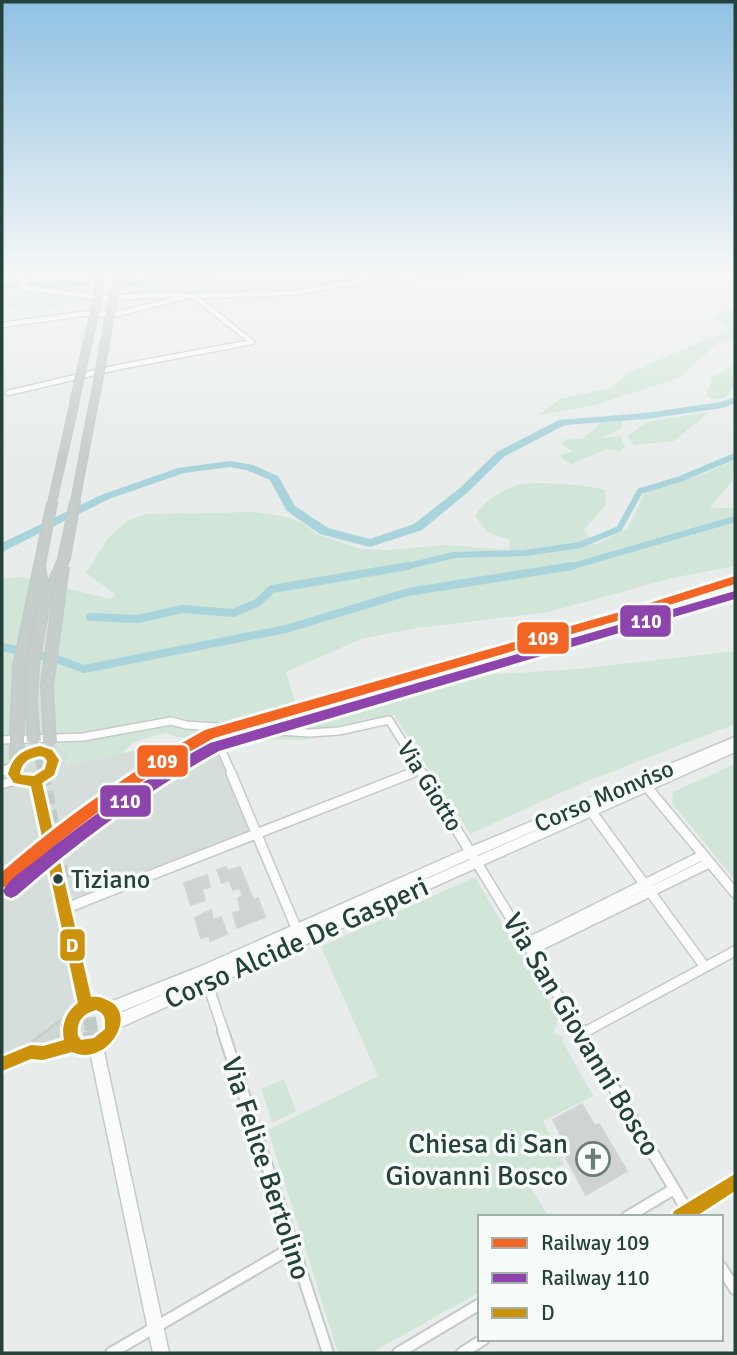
<svg xmlns="http://www.w3.org/2000/svg" width="737" height="1355" font-family="Signika,sans-serif">
	<style>
		.built { fill: #d6dedb }
		.green { fill: #d1e6d8 }
		.lines { fill: none; stroke-linecap: round; stroke-linejoin: round }
		.canal-far2 { stroke: #a9d4db; stroke-width: 5 }
		.canal-far1 { stroke: #a9d4db; stroke-width: 6 }
		.canal { stroke: #a9d4db; stroke-width: 8 }
		.river { fill: #a9d4db; fill-rule: evenodd }
		.building { fill: #cfd4d2; stroke: #d1d6d4; stroke-width: 2 }
		.trunk-tunnel-far2 { stroke: #c1cbc8; stroke-width: 10; stroke-dasharray: 10 5; stroke-linecap: butt }
		.trunk-tunnel-far1 { stroke: #c1cbc8; stroke-width: 13; stroke-dasharray: 13 6; stroke-linecap: butt }
		.trunk-tunnel { stroke: #c1cbc8; stroke-width: 17; stroke-dasharray: 17 8; stroke-linecap: butt }
		.minor-far3-casing { stroke: #c5cac8; stroke-width: 7 }
		.minor-far2-casing { stroke: #c5cac8; stroke-width: 10 }
		.minor-far1-casing { stroke: #c5cac8; stroke-width: 12 }
		.minor-casing { stroke: #c5cac8; stroke-width: 14 }
		.secondary-casing { stroke: #c3cbc8; stroke-width: 3 }
		.primary-casing { stroke: #c3ccc9; stroke-width: 4 }
		.trunk-casing { stroke: #c3ccc9; stroke-width: 4 }
		.minor-far3 { stroke: #fcfcfc; stroke-width: 4.5 }
		.minor-far2 { stroke: #fcfcfc; stroke-width: 7 }
		.minor-far1 { stroke: #fcfcfc; stroke-width: 9 }
		.minor { stroke: #fcfcfc; stroke-width: 10 }
		.secondary { fill: #fcfcfc; fill-rule: evenodd }
		.primary { fill: #cfd7d5; fill-rule: evenodd }
		.trunk { fill: #c6cecc; fill-rule: evenodd }
		.trunk-bridge-far2-casing { stroke: #c3ccc9; stroke-width: 10; stroke-linecap: butt }
		.trunk-bridge-far1-casing { stroke: #c3ccc9; stroke-width: 10; stroke-linecap: butt }
		.trunk-bridge-casing { stroke: #c3ccc9; stroke-width: 14; stroke-linecap: butt }
		.trunk-bridge-far2 { stroke: #c6cecc; stroke-width: 7 }
		.trunk-bridge-far1 { stroke: #c6cecc; stroke-width: 8 }
		.trunk-bridge { stroke: #c6cecc; stroke-width: 10 }
		.bus-1-casing { stroke: #f7fbf9; stroke-width: 6 }
		.bus-1 { fill: #cd920c; fill-rule: evenodd }
		.rail-1-casing { stroke: #f7fbf9; stroke-width: 6 }
		.rail-2-casing { stroke: #f7fbf9; stroke-width: 6 }
		.rail-1 { fill: #f26522; fill-rule: evenodd }
		.rail-2 { fill: #8e44ad; fill-rule: evenodd }
		.bus-dot { fill: #24423a; stroke: #f7fbf9; stroke-width: 2.5 }
		.labels { text-anchor: middle; stroke-width: 7; stroke-linejoin: round; paint-order: stroke }
		.street-label { font-size: 24px; fill: #24423a; stroke: #f7fbf9 }
		.near-bus-label { font-size: 26px; fill: #24423a; stroke: #f7fbf9; text-anchor: start }
		.near-street-label { font-size: 28px; fill: #24423a; stroke: #f7fbf9 }
		.near-poi-label { font-size: 28px; fill: #24423a; stroke: #f7fbf9; text-anchor: end }
		.line-badge { stroke: #f7fbf9; stroke-width: 2.5 }
		.badge-label { font-size: 19px; text-anchor: middle; font-weight: bold; fill: #fff }
	</style>
	<rect width="100%" height="100%" fill="#e8edeb"/>
	<path class="built" d="M219,738L260,830L65,917L94,1027L2,1069V764L54,743L66,752L67,765L137,750L140,759Z"/>
	<path class="green" d="M244,270H500L497,274L369,280L284,291L170,295L126,303L61,304C48,315 19,309 2,309V284L28,281H77L74,287L93,293H130L133,285L142,280Z
		M735,308V340L720,341L679,378L595,405L539,415L560,399L610,388L626,374L731,329L713,319L715,314Z
		M730,367H735V387L724,398L715,400L706,395L713,377Z
		M709,412L674,441L634,445L627,436L647,422Z
		M622,420V428L603,438L620,436L625,446L620,451L607,449L571,464L559,456L572,451L562,444L566,439H582L601,423Z
		M735,459L732,481L710,508H735V566L672,578L549,612L417,628L361,639L286,672L301,720L389,694L469,676L578,669L735,651V724L585,782L470,834L394,715L305,740L190,738L176,737L167,733L157,735L134,742L121,754L66,765L65,752L54,743L2,764V579L21,577L111,599L115,594L86,573L108,538L125,522L146,514L256,512L288,517L305,524L316,534L361,549L387,550L444,545L510,550L509,540L487,532L475,516C483,502 502,489 518,485C536,481 588,485 605,490L606,505L584,530L595,545L628,528L645,492L704,474Z
		M735,764V880L672,803L673,792Z
		M475,877L558,1017L554,1033L564,1037L563,1042L593,1096L543,1121L564,1164L530,1186L549,1217H480V1292L371,1353H338L268,1130L378,1076L322,949L324,945Z
		M284,1079L296,1111L272,1123L261,1089Z"/>
	<g class="lines">
		<path class="canal-far2" d="M127,284L281,270
			M2,286L88,284"/>
		<path class="canal-far1" d="M400,568L454,555L525,553L580,545L619,529L640,491L680,479L735,456
			M566,568L735,519"/>
		<path class="canal" d="M90,617L138,619L182,609L233,613L257,603L272,589L408,566
			M2,647L57,659L84,669L286,629L408,592L572,566"/>
		<path class="river" d="M735,397V403L723,408L646,419L565,425L505,456L468,492L422,530L370,547L320,534L287,511L270,480L246,470L230,467L184,473L109,499L2,552V543L101,495L178,468L230,461L253,465L278,476L295,506L328,528L370,539L414,524L460,488L497,452L559,420L646,413L721,402Z"/>
	</g>
	<path class="building" d="M226,867L227,871L240,867L251,894L254,900L258,898L265,917L237,928L233,913L241,911L238,898L243,896L239,888L233,890L229,880L222,883L217,870Z
		M207,875L210,887L202,889L205,900L191,905L184,883Z
		M211,910L213,920L221,917L227,934L210,941L209,936L201,938L195,918Z
		M582,1104L595,1126L599,1124L627,1171L586,1195L560,1146L565,1143L553,1120Z"/>
	<g class="lines">
		<path class="trunk-tunnel-far2" d="M35,745L44,774"/>
		<path class="trunk-tunnel-far1" d="M43,773L64,883
			M86,999L92,1033"/>
		<path class="trunk-tunnel" d="M91,1031L95,1052"/>
		<g class="minor-far3-casing">
			<path id="minor-far3" d="M31,270L22,286L25,288L106,298L181,294
				M2,280L25,278
				M2,325L81,314H117L188,296L292,293L356,282L504,270
				M8,393L119,367L252,342L195,297"/>
		</g>
		<g class="minor-far2-casing">
			<path id="minor-far2" d="M2,740L83,737L171,721L186,725L310,733L339,731L389,720L423,774
				M218,742L232,774
				M408,774L419,770"/>
		</g>
		<g class="minor-far1-casing">
			<path id="minor-far1" d="M231,773L297,930
				M422,773L581,1033
				M647,787L735,893
				M591,811L705,967
				M64,909L412,773
				M527,943L703,855
				M531,950L709,863
				M207,982L224,1033
				M583,1033L735,951"/>
		</g>
		<g class="minor-casing">
			<path id="minor" d="M223,1031L328,1353
				M580,1031L691,1217
				M581,1034L587,1031
				M627,1217L674,1189
				M680,1217L735,1182
				M721,1267L735,1289
				M111,1353L293,1247
				M398,1353L480,1304
				M462,1353L484,1339"/>
		</g>
		<g class="secondary-casing">
			<path id="secondary" d="M735,737V752L119,1028L114,1030L109,1028L107,1023L109,1018L183,986L110,1016L105,1014L103,1009L105,1004L199,967L468,848ZM589,807L295,937L476,856Z
				M14,762L18,763L19,766L18,769L2,776V767Z
				M18,776L22,777L23,780L22,783L2,788V780Z
				M96,1040L101,1042L103,1047L169,1353H153L89,1047L91,1042Z"/>
		</g>
		<g class="primary-casing">
			<path id="primary" d="M82,270H136L110,275Z
				M40,746L52,750L59,760L54,775L42,784L91,997C97,996 101,998 107,1000C141,1015 108,1068 72,1052L43,1060L31,1059L2,1071V1057L26,1047L65,1018L69,1010L78,1002L31,787L14,783L8,774C12,756 22,749 40,746ZM35,756L44,757L47,761L45,769L35,777L22,776L20,773L23,763ZM96,1010L102,1012L106,1017V1028C99,1037 93,1041 81,1040C69,1027 82,1013 96,1010Z"/>
		</g>
		<g class="trunk-casing">
			<path id="trunk" d="M85,270H89L102,278L101,293L96,292L97,280L85,272Z
				M131,270H137L123,281L116,294H112L111,293L118,279Z
				M75,499L79,502L69,559L49,602L38,664L33,668L28,664L39,602L38,594L24,666L23,733L21,736H13L11,733L14,666L48,503L52,500L56,503L44,565L47,586L59,559L71,502Z
				M17,739L21,741C24,747 24,758 21,764L17,766L13,764C10,758 10,747 13,741Z"/>
		</g>
		<use href="#minor-far3" class="minor-far3"/>
		<use href="#minor-far2" class="minor-far2"/>
		<use href="#minor-far1" class="minor-far1"/>
		<use href="#minor" class="minor"/>
		<use href="#secondary" class="secondary"/>
		<use href="#primary" class="primary"/>
		<use href="#trunk" class="trunk"/>
		<g class="trunk-bridge-far2-casing">
			<path id="trunk-bridge-far2" d="M74,403L99,292
				M94,403L114,293"/>
		</g>
		<g class="trunk-bridge-far1-casing">
			<path id="trunk-bridge-far1" d="M75,502L94,401
				M52,503L75,401
				M63,568L64,559"/>
		</g>
		<g class="trunk-bridge-casing">
			<path id="trunk-bridge" d="M33,664L31,704L34,741
				M17,733V744
				M50,743L47,686L63,566"/>
		</g>
		<use href="#trunk-bridge-far2" class="trunk-bridge-far2"/>
		<use href="#trunk-bridge-far1" class="trunk-bridge-far1"/>
		<use href="#trunk-bridge" class="trunk-bridge"/>
		<g class="bus-1-casing">
			<path id="bus-1" d="M40,746L52,750L59,760L54,775L42,783L91,997C98,996 101,997 107,1000C140,1013 107,1068 72,1052L43,1060L31,1059L2,1071V1057L31,1045L43,1046L64,1040C61,1025 66,1012 78,1003L31,786L14,783L8,774C13,756 22,750 40,746ZM40,756L44,757L47,761L45,769L34,776L21,775L20,773C22,762 29,758 40,756ZM96,1010C106,1014 105,1019 105,1029L94,1038L81,1040L78,1036C76,1022 82,1014 96,1010Z
				M735,1174V1191L695,1217H672L674,1211Z"/>
		</g>
		<use href="#bus-1" class="bus-1"/>
		<g class="rail-1-casing">
			<path id="rail-1" d="M735,576V584L641,614L214,738C139,779 71,829 7,886L2,888V872C65,817 132,770 205,730L634,608Z"/>
		</g>
		<g class="rail-2-casing">
			<path id="rail-2" d="M735,591V599L219,751C145,792 79,841 16,896L11,898L6,896L3,891C9,878 28,867 39,858C93,814 149,776 210,743Z"/>
		</g>
		<use href="#rail-1" class="rail-1"/>
		<use href="#rail-2" class="rail-2"/>
	</g>
	<linearGradient id="sky" x2="0" y2="1"><stop stop-color="#8fc1e3"/><stop offset="0.59" stop-color="#f5f7f6"/><stop offset="1" stop-color="#f5f7f6" stop-opacity="0"/></linearGradient>
	<rect width="737" height="459" fill="url(#sky)"/>
	<defs>
		<g id="church-ring" transform="scale(1.75)"><circle r="9.5" fill="#f7fbf9" stroke="#697e78" stroke-width="1.5"/><path d="M-1.2-6h2.4v3.5h3.3v2.4h-3.3V6h-2.4V-.1h-3.3v-2.4h3.3Z" fill="#697e78"/></g>
	</defs>
	<g fill-rule="evenodd">
		<use href="#church-ring" x="593" y="1159"/>
	</g>
	<circle class="bus-dot" cx="58" cy="879" r="6"/>
	<g class="labels">
		<g class="street-label">
			<text transform="translate(430 786) rotate(58)" y="8">Via Giotto</text>
			<text transform="translate(604 796) rotate(-23)" y="8">Corso Monviso</text>
		</g>
		<g class="near-bus-label">
			<text x="71" y="888">Tiziano</text>
		</g>
		<g class="near-street-label">
			<text transform="translate(296 942) rotate(-24)" y="10">Corso Alcide De Gasperi</text>
			<text transform="translate(582 1034) rotate(59)" y="10">Via San Giovanni Bosco</text>
			<text transform="translate(267 1168) rotate(72)" y="10">Via Felice Bertolino</text>
		</g>
		<g class="near-poi-label">
			<text x="568" y="1153">Chiesa di San<tspan x="568" dy="32">Giovanni Bosco</tspan></text>
		</g>
	</g>
	<g class="line-badge">
		<rect x="619" y="604" width="53" height="34" rx="7" fill="#8e44ad"/>
		<rect x="516" y="621" width="54" height="34" rx="7" fill="#f26522"/>
		<rect x="136" y="744" width="53" height="34" rx="7" fill="#f26522"/>
		<rect x="99" y="784" width="53" height="34" rx="7" fill="#8e44ad"/>
		<rect x="59" y="928" width="27" height="34" rx="7" fill="#cd920c"/>
	</g>
	<g class="badge-label">
		<text x="646" y="628">110</text>
		<text x="543" y="645">109</text>
		<text x="162" y="768">109</text>
		<text x="125" y="808">110</text>
		<text x="72" y="952">D</text>
	</g>
	<rect width="737" height="1355" fill="none" stroke="#24423a" stroke-width="7"/>
	<rect x="478" y="1215" width="245" height="126" fill="#f7fbf9" stroke="#a3b1ad" stroke-width="2"/>
	<rect x="492" y="1238" width="35" height="10" fill="#f26522" stroke="#a3b1ad" stroke-width="2"/>
	<text x="541" y="1250" font-size="21" fill="#24423a">Railway 109</text>
	<rect x="492" y="1273" width="35" height="10" fill="#8e44ad" stroke="#a3b1ad" stroke-width="2"/>
	<text x="541" y="1285" font-size="21" fill="#24423a">Railway 110</text>
	<rect x="492" y="1308" width="35" height="10" fill="#cd920c" stroke="#a3b1ad" stroke-width="2"/>
	<text x="541" y="1320" font-size="21" fill="#24423a">D</text>
</svg>
